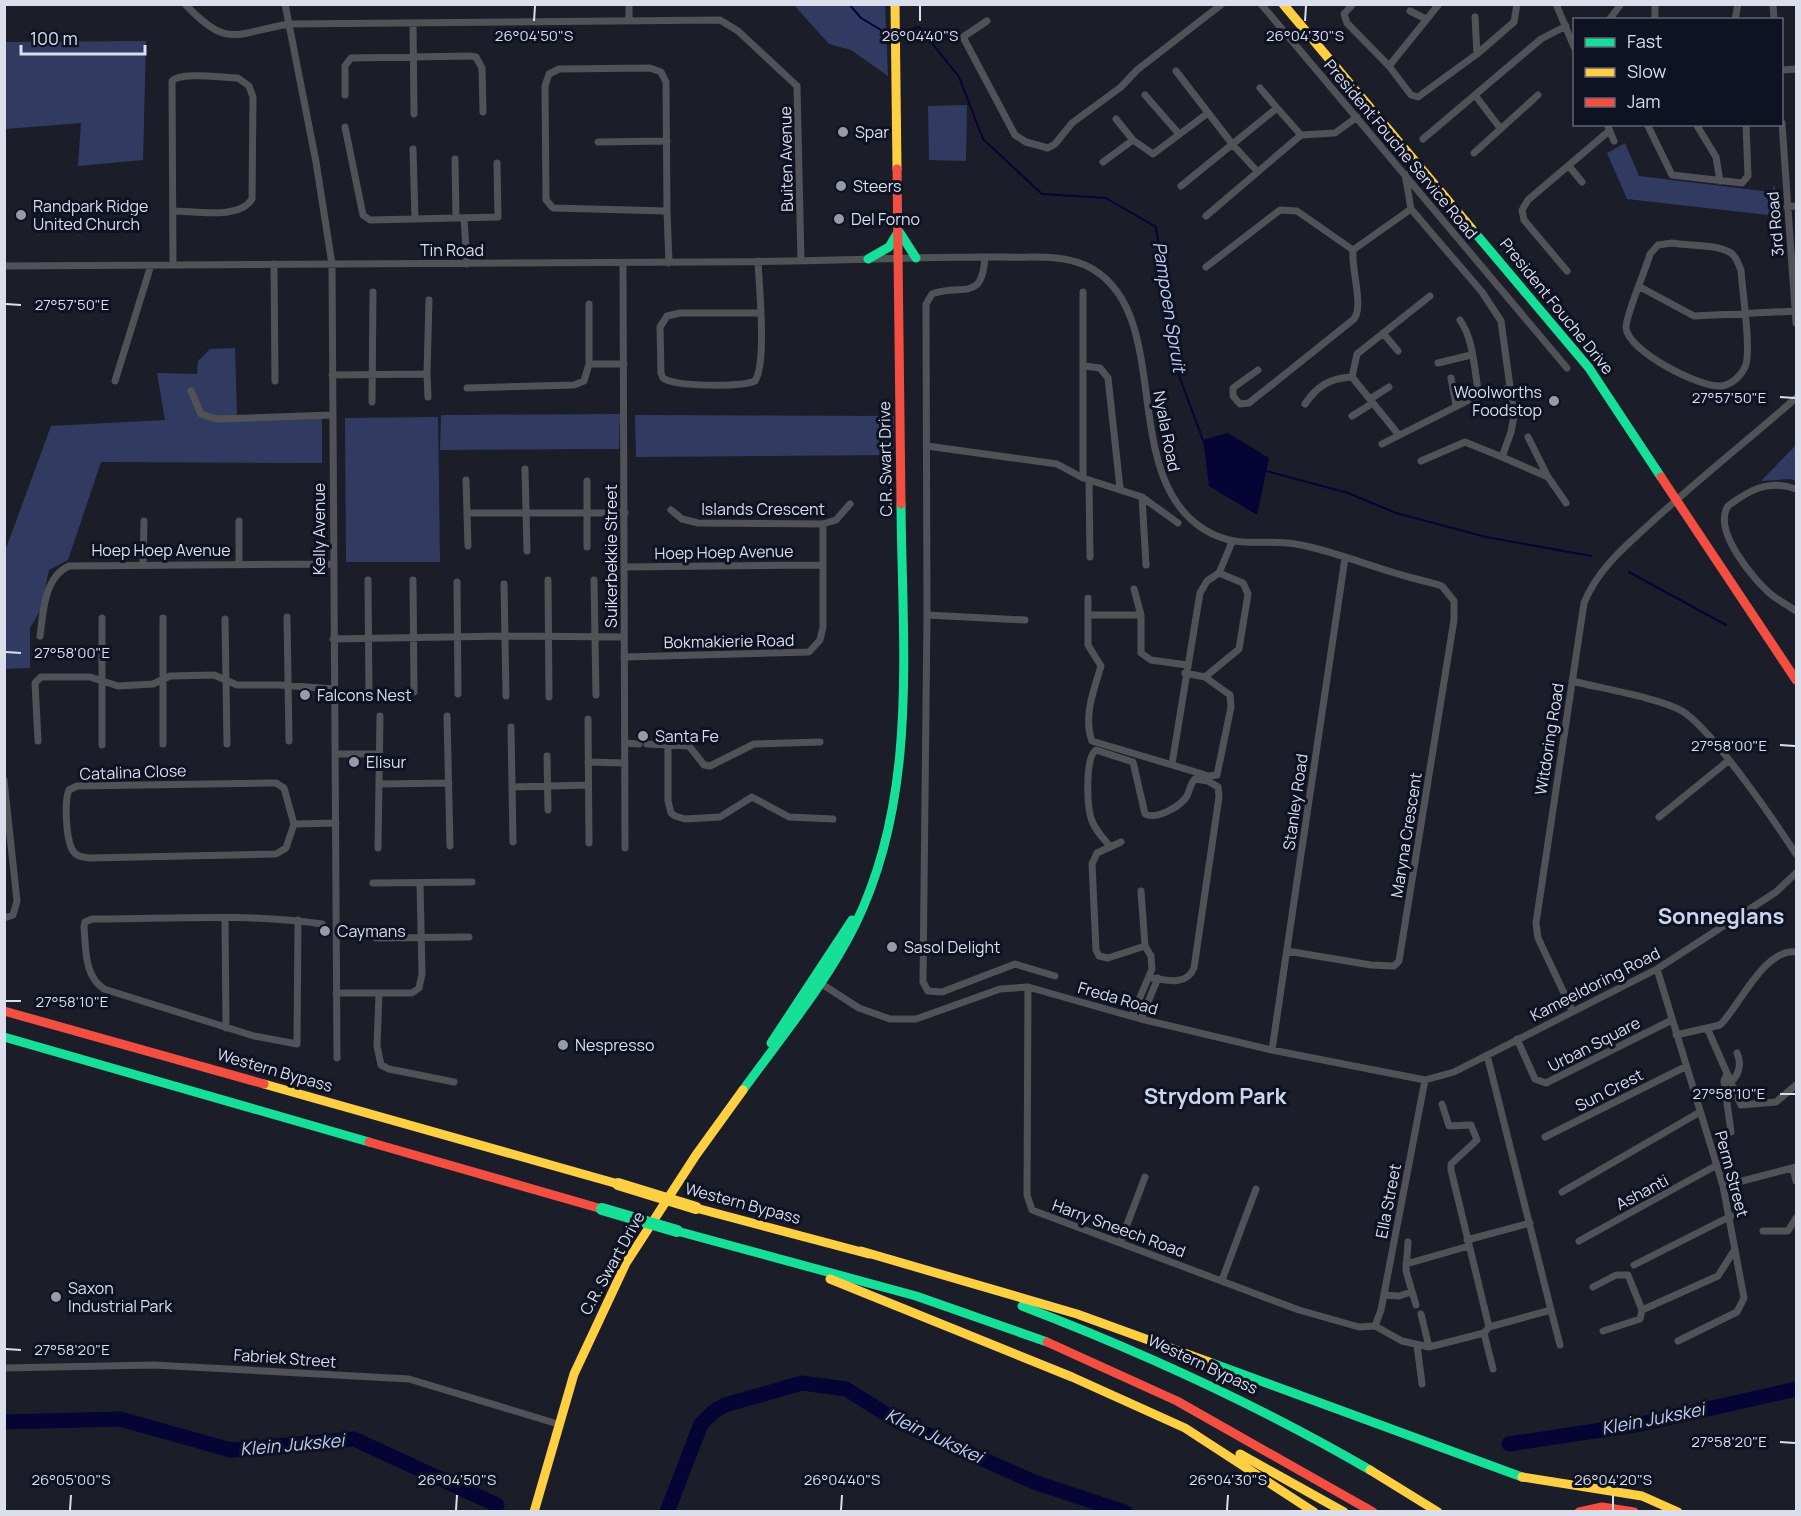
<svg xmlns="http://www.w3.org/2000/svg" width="1801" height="1516" font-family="Manrope,sans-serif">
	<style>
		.green { fill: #313b61 }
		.water { fill: #060335 }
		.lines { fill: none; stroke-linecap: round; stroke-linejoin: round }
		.stream { stroke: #060335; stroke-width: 2 }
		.river { stroke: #060335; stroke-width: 15 }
		.street { stroke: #515257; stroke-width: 7 }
		.fast { stroke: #16e098; stroke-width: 9 }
		.slow { stroke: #ffcf43; stroke-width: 9 }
		.jam { stroke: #f24e42; stroke-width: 9 }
		.fast-bridge { stroke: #16e098; stroke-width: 12 }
		.slow-bridge { stroke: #ffcf43; stroke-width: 12 }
		.ticks { fill: none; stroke: #dadfeb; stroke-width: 2 }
		.poi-dot { fill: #979ba7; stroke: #0e1223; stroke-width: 2 }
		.labels { text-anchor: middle; stroke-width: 6; stroke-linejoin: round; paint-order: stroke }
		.poi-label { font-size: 16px; fill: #dadfeb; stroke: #0e1223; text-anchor: start }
		.street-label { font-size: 16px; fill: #dadfeb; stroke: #0e1223 }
		.water-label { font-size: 18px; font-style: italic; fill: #c0ccf2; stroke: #0e1223 }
		.district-label { font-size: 22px; font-weight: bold; fill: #cdd5ed; stroke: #0e1223 }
		.ticks-label { font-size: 15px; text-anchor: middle; fill: #dadfeb; stroke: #0e1223; stroke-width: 6; stroke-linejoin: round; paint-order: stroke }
	</style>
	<rect width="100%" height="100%" fill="#1b1e28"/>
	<path class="green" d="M794,5H885L888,76L851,50L829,44Z
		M146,41L143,160L78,166L81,123L5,129V42Z
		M967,105L966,161L929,160L928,106Z
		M1625,143L1639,176L1771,192L1775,185L1777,216L1627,199L1607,153Z
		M235,348L237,417L322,413V463L101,462L68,560L49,570L40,611L30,628V668L5,669L4,554L51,426L165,420L157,373L197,374L198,361L210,349Z
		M620,414L619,449L440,450L441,415Z
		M635,415L894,416L893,455L636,457Z
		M438,417L440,562H346L345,418Z
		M1796,445V481L1791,479L1761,481Z"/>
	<path class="water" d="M1228,433L1269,458L1257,515L1209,486L1203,440Z"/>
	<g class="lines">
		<path class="stream" d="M849,4L861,18L891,36
			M897,35L919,27L959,77L983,139L1042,194L1106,198L1156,227L1178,373L1203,440
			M1266,471L1348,493L1396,513L1486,537L1591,556
			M1629,572L1726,625"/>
		<path class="river" d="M4,1422L120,1419L231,1450L354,1439L497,1505
			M1509,1444L1641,1424L1796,1389
			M667,1512L701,1424L713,1412L725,1405L802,1383L846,1389L897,1421L1034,1482L1125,1512"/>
		<path class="street" d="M185,4C228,50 235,33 289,24L720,20L738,31L797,86L801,261
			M285,4L316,162L332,264L337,1058
			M1261,4L1567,368
			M1353,4L1344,14L1347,23L1389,66L1411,95L1418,97L1477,54L1514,22L1517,4
			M1556,4L1574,47
			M1655,4V20
			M1773,4L1774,20
			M1410,11L1426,19
			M1475,17L1477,54
			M629,20V4
			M1609,20L1621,4
			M1735,20L1738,4
			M987,21L963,37L1015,135L1026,142L1048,148L1055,144L1072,123L1121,87L1137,70L1222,4
			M413,23L414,114
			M1389,66L1439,4
			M650,68L661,72L666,82L667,211L553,208L546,200L545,86L549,74L559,69Z
			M1782,70L1796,69
			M1176,71L1233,145L1257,171
			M1260,88L1277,108
			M345,95V66L351,58L470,56L476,57L482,68L483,112
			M1145,95L1179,134
			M1475,95L1500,128
			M1116,119L1133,140L1153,154L1208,113
			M1782,123L1796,323
			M1607,124L1614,141
			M1647,124L1672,175L1742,183L1748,176L1746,124
			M1696,124L1716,157L1720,181
			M345,127L363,215L370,220L498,217L497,163
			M1423,139L1541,39L1566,26
			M598,142L667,141
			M413,149L415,219
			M1474,153L1538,95
			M455,159L456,218
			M1103,162L1133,140
			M1569,166L1582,182
			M1405,174L1411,209L1482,292L1501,321L1514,416L1511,432L1502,457L1465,442L1421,461
			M1181,186L1277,108L1301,135
			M1787,207L1796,206
			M667,211L669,263
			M1206,216L1301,135L1335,133L1357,117
			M464,218L467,264
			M1672,243C1689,246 1717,244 1731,253C1737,257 1738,264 1741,270C1742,290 1752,352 1745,367C1741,376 1731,385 1721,386C1700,388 1628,351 1626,328C1625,317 1646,269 1650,254L1658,245Z
			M985,257C982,303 963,283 932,294L926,304L927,615L923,982L928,991L942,992L1015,964L1055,976
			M758,261C759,286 767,363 755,381C741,387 675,387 663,378L661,373L660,327L667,316L680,313H760
			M623,263L625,848
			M173,264L172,81C181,71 224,78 238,78L249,86L253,97L252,199C239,220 196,211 173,211
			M274,264L275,381
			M4,266C267,264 529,265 791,261C862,260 933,256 1004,257C1031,258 1060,254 1085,265C1178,308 1115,475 1205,530C1240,551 1266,537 1301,545C1332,551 1364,564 1395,573C1410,578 1427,581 1442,586L1454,601V620L1399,961L1394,966L1371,965L1287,951
			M1206,267L1280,210L1297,211L1353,250
			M1567,271L1524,220L1522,210L1528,200L1609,131
			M1640,287L1694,316L1796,311
			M1460,320C1474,340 1474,370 1479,395
			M1383,333L1398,351
			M1438,363L1471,355
			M589,364H624
			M1084,366L1100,368L1108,378L1120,488
			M1258,370L1233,388V396L1240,404L1249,403L1354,319C1364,306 1351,269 1353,250L1411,209
			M427,374L428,397
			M332,375L427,374L429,300
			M1451,378L1456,405
			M115,381L151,265
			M467,388L574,385L584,381L589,364V304
			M191,391L201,414L216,419L333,415
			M1370,399L1389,387
			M372,402L373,292
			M1305,404C1317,386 1330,378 1352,377
			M1352,416L1373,403
			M1398,434L1352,377L1357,354L1430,296
			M1528,437L1548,477
			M1382,444L1479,395L1510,388
			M927,446L1057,464L1083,478L1142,497L1178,523
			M1502,457L1548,477L1566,503
			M525,469L527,551
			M1083,478V292
			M466,480L468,546
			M1089,480L1090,557
			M1796,489C1769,479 1749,490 1728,506C1712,530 1754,581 1773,596C1780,601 1789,606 1796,611
			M1142,497L1146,565
			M671,510L682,519L698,523L823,524L836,520L850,504
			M468,513H625
			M587,547V481
			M239,563V521
			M143,564L144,521
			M625,567L823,565
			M368,580L369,696
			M413,580L414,692
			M548,580L549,697
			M594,580L596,695
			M457,582L458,694
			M504,584L506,696
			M1134,589L1141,615V653L1151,660L1187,665
			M1088,598V645L1101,666C1094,689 1083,717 1092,741L1209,776L1217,775L1231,707L1230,695L1205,677L1185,673
			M927,615L1025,620
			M1088,615H1141
			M287,617L289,741
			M163,618V744
			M225,619L227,744
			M40,636C43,613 44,577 69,566L333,564
			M333,639L505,636L624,637
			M624,657L809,652L820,640L823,627V524
			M1205,677L1239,649L1248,594L1243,583L1219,573
			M1572,681C1599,688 1660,698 1682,711C1712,729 1775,822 1796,854
			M447,716L450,846
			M588,719L589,843
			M511,727L513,842
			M38,741L35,683L41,677H90L118,686L153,684L170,676L214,675L237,685H280L334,689
			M625,743L639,744
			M647,744L689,746L704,765L710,766L754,744L820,742
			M102,745V618
			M668,745V801L671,813L675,816L685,819L720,817L752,797L789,817L833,819
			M335,754H380
			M547,756L548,810
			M588,762L625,763
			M1172,764L1200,593L1207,581L1219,573L1232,542
			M4,780L17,901L13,915L4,918
			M267,783H276L284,788L294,824L286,848L276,854L90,858C83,857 77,857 73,851C66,840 64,801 69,790L77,786Z
			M380,784L449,783
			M512,787L588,785
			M1659,817L1728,761
			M294,824L336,823
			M1121,842L1097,853L1092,864L1096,950L1099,956L1108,958L1145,946
			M1109,845C1102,837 1094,829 1091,818C1087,805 1085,757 1096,750L1133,762L1145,814C1156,820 1180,807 1187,796C1190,790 1190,784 1195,779L1208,781L1218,787L1219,797L1194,968C1186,987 1165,980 1149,977
			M378,848L380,716
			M373,883L472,882
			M225,918L226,1028
			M298,920L297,1044L254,1036L104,989C84,976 86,949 84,927L85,922L92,919C168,919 247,913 322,924
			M376,938L469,937
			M1657,969L1723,1186L1744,1298L1737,1312L1678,1341
			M817,981L859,1008L890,1019H916L1000,989L1028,987L1141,1019L1272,1050L1425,1080L1454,1072L1657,969L1776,892L1796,873
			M1028,987L1027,1195L1032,1210L1299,1310L1359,1327L1375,1326
			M336,993H412L419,988L422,974L420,883
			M379,994L377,1046L381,1065L389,1069L454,1082
			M1572,1010L1538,938L1536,923L1584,603C1598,568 1627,545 1654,520C1700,478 1749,439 1796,398
			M1132,1016L1152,969L1151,956L1145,946L1141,891
			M1141,1019L1158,978
			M1708,1030L1741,1105L1776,1102L1796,1085
			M1676,1035L1720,1025C1740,1006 1764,948 1796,952
			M1517,1039L1535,1079L1546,1083L1672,1020
			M1272,1050L1345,558
			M1442,1104L1449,1126L1471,1125L1477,1140L1451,1164V1170L1489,1327
			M1731,1132L1724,1081L1726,1076L1734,1079C1740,1071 1741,1062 1737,1053
			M1545,1137L1685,1067
			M1793,1168L1796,1181
			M1723,1186L1796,1167
			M1562,1192L1700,1112
			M1763,1231H1788L1796,1218
			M1467,1240L1530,1223
			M1579,1241L1717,1165
			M1408,1242L1406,1271L1416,1305
			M1120,1243L1145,1177
			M1406,1264L1469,1246
			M1634,1265L1731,1216
			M1222,1280L1256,1189
			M1593,1287L1616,1275H1628L1642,1310L1640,1319L1603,1331
			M1384,1295L1399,1296L1411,1292
			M1551,1310L1560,1345
			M1642,1310L1718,1276L1735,1249
			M1421,1314L1429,1347
			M1375,1326L1402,1341L1429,1347L1484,1333L1489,1327L1551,1310L1487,1055
			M1375,1326L1381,1310L1425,1080
			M1484,1333L1493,1369
			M1417,1345L1422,1384
			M4,1368L154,1365L409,1379L558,1424"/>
		<path class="fast" d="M1471,228L1589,368L1661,477
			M900,233L916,258
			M868,259L889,247L898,232
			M4,1037L369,1142
			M771,1043L852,920
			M743,1090C781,1037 826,984 855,925C919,795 902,645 901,504
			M677,1231L916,1296L1047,1342
			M1022,1306C1142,1352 1258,1405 1370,1470
			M1209,1362L1522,1477"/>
		<path class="slow" d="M895,4L897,169
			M1283,4L1471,228
			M264,1084L618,1184
			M696,1208L869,1254
			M861,1251L1077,1314L1209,1362
			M830,1279L1072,1377L1185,1428L1314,1512
			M1240,1454L1344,1512
			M1370,1470L1438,1512
			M1522,1477L1642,1496L1678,1512
			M534,1512L574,1374L626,1263L696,1155L743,1090"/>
		<path class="jam" d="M897,169L901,504
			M1661,477L1796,680
			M4,1011L264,1084
			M369,1142L602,1209
			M1047,1342L1177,1401L1373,1512
			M1579,1512L1602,1507L1634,1512"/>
		<path class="fast-bridge" d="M602,1209L677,1231"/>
		<path class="slow-bridge" d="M618,1184L696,1208"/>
	</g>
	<path class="ticks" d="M534,21L535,6M920,21V6M1305,21L1306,6M6,304L21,305M1780,397L1795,398M6,652L21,653M1780,745L1795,746M6,1001H21M1780,1094H1795M6,1349L21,1350M1780,1442L1795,1443M70,1510L71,1495M456,1510L457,1495M841,1510L842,1495M1227,1510L1228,1495M1613,1510V1495"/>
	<g class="poi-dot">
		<circle cx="843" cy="132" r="6"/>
		<circle cx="841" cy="186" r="6"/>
		<circle cx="21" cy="215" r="6"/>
		<circle cx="839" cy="219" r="6"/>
		<circle cx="1554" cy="401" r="6"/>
		<circle cx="305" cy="695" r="6"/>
		<circle cx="643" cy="736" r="6"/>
		<circle cx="354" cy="762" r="6"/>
		<circle cx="325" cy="931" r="6"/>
		<circle cx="892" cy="947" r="6"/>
		<circle cx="563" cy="1045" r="6"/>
		<circle cx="56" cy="1297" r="6"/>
	</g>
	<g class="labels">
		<g class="poi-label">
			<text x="855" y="138">Spar</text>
			<text x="853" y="192">Steers</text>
			<text x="33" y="212">Randpark Ridge<tspan x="33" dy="18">United Church</tspan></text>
			<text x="851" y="225">Del Forno</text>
			<text x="1542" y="398" text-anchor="end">Woolworths<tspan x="1542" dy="18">Foodstop</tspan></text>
			<text x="317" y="701">Falcons Nest</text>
			<text x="655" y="742">Santa Fe</text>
			<text x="366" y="768">Elisur</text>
			<text x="337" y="937">Caymans</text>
			<text x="904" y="953">Sasol Delight</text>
			<text x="575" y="1051">Nespresso</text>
			<text x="68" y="1294">Saxon<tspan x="68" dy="18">Industrial Park</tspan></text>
		</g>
		<g class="street-label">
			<text transform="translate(1401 149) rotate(50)" y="6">President Fouche Service Road</text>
			<text transform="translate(786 159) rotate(-91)" y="6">Buiten Avenue</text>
			<text transform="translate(1775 224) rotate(-95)" y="6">3rd Road</text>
			<text x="452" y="256">Tin Road</text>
			<text transform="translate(1557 306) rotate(51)" y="6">President Fouche Drive</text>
			<text transform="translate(1167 431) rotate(79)" y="6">Nyala Road</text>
			<text transform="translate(885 459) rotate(-91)" y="6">C.R. Swart Drive</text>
			<text x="763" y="515">Islands Crescent</text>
			<text transform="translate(319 529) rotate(-90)" y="6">Kelly Avenue</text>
			<text x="161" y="556">Hoep Hoep Avenue</text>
			<text transform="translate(724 552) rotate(-1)" y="6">Hoep Hoep Avenue</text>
			<text transform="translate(611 556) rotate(-90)" y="6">Suikerbekkie Street</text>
			<text transform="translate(729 641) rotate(-1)" y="6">Bokmakierie Road</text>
			<text transform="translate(1549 739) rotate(-81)" y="6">Witdoring Road</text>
			<text transform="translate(133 772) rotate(-2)" y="6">Catalina Close</text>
			<text transform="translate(1295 802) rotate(-82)" y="6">Stanley Road</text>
			<text transform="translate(1406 835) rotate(-81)" y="6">Maryna Crescent</text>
			<text transform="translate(1595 984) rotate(-27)" y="6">Kameeldoring Road</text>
			<text transform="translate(1118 998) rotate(16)" y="6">Freda Road</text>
			<text transform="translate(1594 1044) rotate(-27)" y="6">Urban Square</text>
			<text transform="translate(275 1070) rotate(16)" y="6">Western Bypass</text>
			<text transform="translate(1609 1090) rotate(-27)" y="6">Sun Crest</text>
			<text transform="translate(1732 1174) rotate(75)" y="6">Perm Street</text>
			<text transform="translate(1642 1192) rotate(-28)" y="6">Ashanti</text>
			<text transform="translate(1388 1201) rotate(-79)" y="6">Ella Street</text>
			<text transform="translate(743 1203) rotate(15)" y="6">Western Bypass</text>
			<text transform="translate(1119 1228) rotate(20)" y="6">Harry Sneech Road</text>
			<text transform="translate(612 1263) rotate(-61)" y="6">C.R. Swart Drive</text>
			<text transform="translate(285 1358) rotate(4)" y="6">Fabriek Street</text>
			<text transform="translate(1203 1364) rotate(25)" y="6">Western Bypass</text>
		</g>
		<g class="water-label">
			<text transform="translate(1169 307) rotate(81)" y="6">Pampoen Spruit</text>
			<text transform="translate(1653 1419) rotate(-11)" y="6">Klein Jukskei</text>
			<text transform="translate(934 1436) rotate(25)" y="6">Klein Jukskei</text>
			<text transform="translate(292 1445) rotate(-5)" y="6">Klein Jukskei</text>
		</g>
		<g class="district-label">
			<text x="1721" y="924">Sonneglans</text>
			<text x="1215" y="1104">Strydom Park</text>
		</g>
	</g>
	<g class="ticks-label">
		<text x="534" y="41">26°04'50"S</text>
		<text x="920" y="41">26°04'40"S</text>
		<text x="1305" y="41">26°04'30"S</text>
		<text x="72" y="310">27°57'50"E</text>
		<text x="1729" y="403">27°57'50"E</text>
		<text x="72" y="658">27°58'00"E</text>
		<text x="1729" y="751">27°58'00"E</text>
		<text x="72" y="1007">27°58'10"E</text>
		<text x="1729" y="1099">27°58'10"E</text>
		<text x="72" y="1355">27°58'20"E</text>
		<text x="1729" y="1447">27°58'20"E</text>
		<text x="71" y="1485">26°05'00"S</text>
		<text x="457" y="1485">26°04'50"S</text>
		<text x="842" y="1485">26°04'40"S</text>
		<text x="1228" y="1485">26°04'30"S</text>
		<text x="1613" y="1485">26°04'20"S</text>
	</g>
	<rect width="1801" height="1516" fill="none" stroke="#dadfeb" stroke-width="12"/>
	<rect x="1573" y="18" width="210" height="108" fill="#0e1223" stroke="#606473" stroke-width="1.5"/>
	<rect x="1585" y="38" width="30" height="9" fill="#16e098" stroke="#606473" stroke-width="1.5"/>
	<text x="1627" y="48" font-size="18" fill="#dadfeb">Fast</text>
	<rect x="1585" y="68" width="30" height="9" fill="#ffcf43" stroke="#606473" stroke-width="1.5"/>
	<text x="1627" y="78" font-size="18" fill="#dadfeb">Slow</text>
	<rect x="1585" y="98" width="30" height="9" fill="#f24e42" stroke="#606473" stroke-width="1.5"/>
	<text x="1627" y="108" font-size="18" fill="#dadfeb">Jam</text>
	<path d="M21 45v9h124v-9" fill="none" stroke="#dadfeb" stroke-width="3"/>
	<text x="30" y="45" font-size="18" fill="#dadfeb" stroke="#0e1223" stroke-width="4.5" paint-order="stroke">100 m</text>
</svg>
